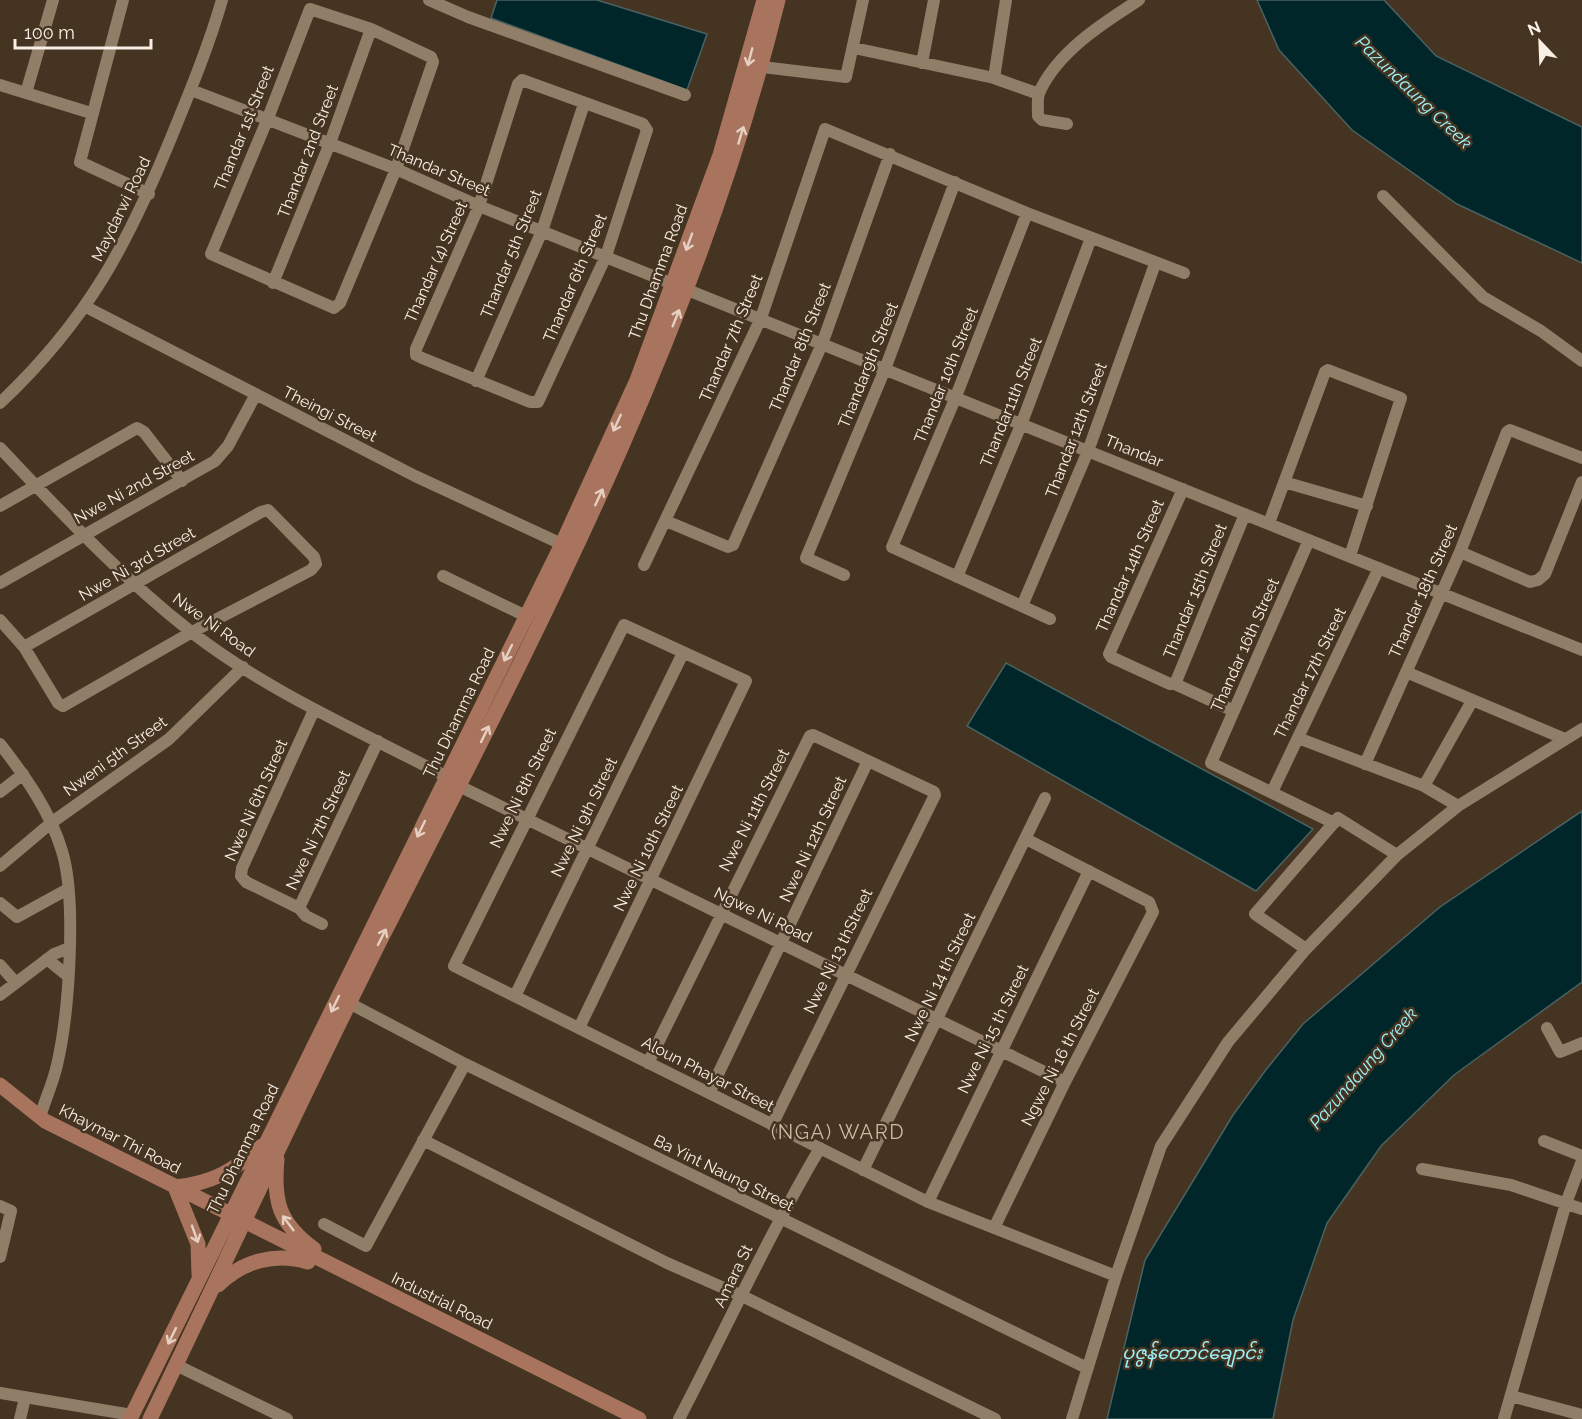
<svg xmlns="http://www.w3.org/2000/svg" width="1582" height="1419" viewBox="0 0 1582 1419" font-family="Raleway,'Noto Sans Myanmar',sans-serif">
	<style>
		.water { fill: #00262a; stroke: #4b6262; stroke-width: 1.5 }
		.lines { fill: none; stroke-linecap: round; stroke-linejoin: round }
		.minor { stroke: #907e69; stroke-width: 12 }
		.major { stroke: #a9745e; stroke-width: 15 }
		.oneway { stroke: #e6d0c2 }
		.labels { text-anchor: middle; dominant-baseline: central; stroke-width: 5; stroke-linejoin: round; paint-order: stroke }
		.street-label { font-size: 16px; fill: #faefe4; stroke: #443421 }
		.water-label { font-size: 18px; font-style: italic; fill: #9df2fc; stroke: #443421 }
		.quarter-label { font-size: 20px; letter-spacing: 1.5px; fill: #cebaa4; stroke: #443421 }
	</style>
	<rect width="100%" height="100%" fill="#443421"/>
	<path class="water" d="M 497,0 L 597,0 L 707,34 L 687,90 L 491,18 Z
		M 1257,0 L 1384,0 L 1436,56 L 1582,127 L 1582,263 L 1457,204 L 1352,130 L 1279,50 Z
		M 1006,663 L 1313,829 L 1256,891 L 967,726 Z
		M 1582,811 L 1582,982 L 1454,1075 L 1381,1146 L 1327,1223 L 1293,1320 L 1273,1419 L 1107,1419 L 1145,1260 L 1233,1115 L 1265,1071 L 1303,1024 L 1440,907 Z"/>
	<g class="lines">
		<path class="minor" d="M 123,0 L 80,162 L 149,194
			M 429,0 L 468,17 L 685,95
			M 310,9 L 371,29 L 431,57 L 433,62 L 396,169 L 340,303 L 334,308 L 211,254 L 268,118 Z
			M 854,48 L 994,78 L 1039,94
			M 922,63 L 934,0
			M 762,67 L 846,77 L 863,0
			M 994,78 L 1006,0
			M 522,80 L 643,124 L 647,130 L 606,256 L 538,402 L 530,402 L 422,358 L 416,355 L 416,349 L 479,206 L 518,84 Z
			M 0,85 L 91,113
			M 191,90 L 396,169 L 479,206 L 1582,650
			M 26,93 L 53,0
			M 1067,124 L 1042,120 L 1038,116 C 1038,109 1037,99 1039,93 C 1057,52 1103,23 1139,0
			M 1383,196 L 1483,297 L 1541,331 L 1582,361
			M 1027,213 L 955,399 L 892,547 L 1050,619
			M 273,283 L 330,143 L 371,29
			M 86,307 L 415,476 L 568,547
			M 476,381 L 542,231 L 584,104
			M 0,403 C 88,320 128,244 173,133 C 191,89 209,45 222,0
			M 0,448 C 61,512 120,576 190,631 C 268,692 360,731 447,777 L 459,786 L 1065,1082
			M 1284,482 L 1367,506
			M 1183,489 L 1109,654 L 1111,657 L 1170,684 L 1175,684 L 1245,514
			M 0,506 L 137,428 L 144,432 L 182,481
			M 666,521 L 728,547 L 733,545 L 822,344 L 890,154
			M 1269,523 L 1325,372 L 1328,370 L 1401,398 L 1350,556
			M 1309,540 L 1211,763 L 1334,823
			M 1460,552 L 1530,582 L 1538,580 L 1545,574 L 1582,482
			M 644,565 L 761,318 L 825,129 L 1027,213 L 1184,273
			M 844,575 L 806,558 L 885,369 L 955,182
			M 443,576 L 526,616
			M 957,577 L 1021,425 L 1091,238
			M 0,583 L 215,461 L 228,446 L 256,394
			M 1022,606 L 1088,451 L 1155,264
			M 0,620 L 24,647 L 58,703 L 63,706 L 192,632 L 311,570 L 316,564 L 314,557 L 268,510 L 261,512 L 24,647
			M 1406,672 L 1565,739
			M 1175,684 L 1234,711
			M 1298,738 L 1424,786 L 1458,806
			M 0,744 C 25,776 50,811 62,851 C 77,900 69,1014 57,1065 C 53,1083 45,1100 40,1117
			M 1365,764 L 1460,552 L 1507,432 L 1510,430 L 1582,458
			M 1424,786 L 1472,701
			M 0,792 L 23,774
			M 1272,792 L 1379,568
			M 0,866 L 51,823 L 169,739 L 243,667
			M 0,903 L 17,917 L 68,889
			M 299,908 L 246,882 L 241,876 L 242,868 L 314,710
			M 322,924 L 306,916 L 299,908 L 378,741
			M 1306,949 L 1255,914 L 1338,818 L 1397,855
			M 47,959 L 68,976
			M 0,965 L 16,983
			M 0,995 L 54,954 L 69,948
			M 515,996 L 683,653
			M 349,1003 L 465,1064 L 1087,1368
			M 579,1028 L 746,681 L 624,625 L 454,966 L 928,1202 L 1116,1276
			M 1547,1028 L 1560,1052 L 1582,1043
			M 648,1063 L 810,736 L 813,735 L 934,792 L 935,795 L 772,1125
			M 709,1093 L 868,761
			M 423,1140 L 667,1263 L 742,1296 L 995,1419
			M 1544,1141 L 1582,1156
			M 1422,1169 L 1511,1185 L 1582,1209
			M 863,1170 L 1045,798
			M 928,1202 L 1089,871
			M 0,1206 L 11,1211 L 0,1257
			M 324,1224 L 366,1246 L 465,1064
			M 994,1228 L 1065,1082 L 1153,912 L 1149,902 L 1026,839
			M 176,1365 L 287,1419
			M 0,1393 L 132,1415
			M 1511,1396 L 1582,1415
			M 20,1419 L 25,1398
			M 679,1419 C 726,1329 768,1236 820,1148
			M 1072,1419 L 1116,1276 L 1161,1146 L 1228,1042 L 1306,949 L 1397,855 L 1458,806 L 1582,729
			M 1504,1419 L 1566,1203 L 1582,1161"/>
		<path class="major" d="M 0,1085 L 45,1121 L 639,1419
			M 277,1159 C 273,1202 279,1223 314,1249
			M 175,1187 C 213,1183 233,1171 262,1146
			M 175,1187 L 198,1244 L 199,1275
			M 218,1285 C 243,1261 275,1252 308,1262
			M 130,1419 L 562,544 L 637,380 L 720,155 L 764,0
			M 150,1419 C 228,1257 303,1094 384,933 C 537,632 697,330 778,0"/>
	</g>
	<defs><path id="oneway-shaft" d="M-6 0H5M1.5-3L5.5 0L1.5 3" fill="none" stroke-width="1.6" stroke-linecap="round" stroke-linejoin="round" transform="scale(1.5)"/></defs>
	<g class="oneway">
		<use href="#oneway-shaft" transform="translate(750 57) rotate(105)"/>
		<use href="#oneway-shaft" transform="translate(741 135) rotate(-73)"/>
		<use href="#oneway-shaft" transform="translate(689 242) rotate(110)"/>
		<use href="#oneway-shaft" transform="translate(676 318) rotate(-68)"/>
		<use href="#oneway-shaft" transform="translate(617 423) rotate(115)"/>
		<use href="#oneway-shaft" transform="translate(599 497) rotate(-65)"/>
		<use href="#oneway-shaft" transform="translate(508 653) rotate(116)"/>
		<use href="#oneway-shaft" transform="translate(485 734) rotate(-64)"/>
		<use href="#oneway-shaft" transform="translate(421 829) rotate(116)"/>
		<use href="#oneway-shaft" transform="translate(382 937) rotate(-63)"/>
		<use href="#oneway-shaft" transform="translate(335 1004) rotate(116)"/>
		<use href="#oneway-shaft" transform="translate(288 1223) rotate(-127)"/>
		<use href="#oneway-shaft" transform="translate(195 1234) rotate(70)"/>
		<use href="#oneway-shaft" transform="translate(172 1336) rotate(116)"/>
	</g>
	<g class="labels">
		<g class="street-label">
			<text transform="translate(244 128) rotate(-68)">Thandar 1st Street</text>
			<text transform="translate(308 151) rotate(-69)">Thandar 2nd Street</text>
			<text transform="translate(439 170) rotate(23)">Thandar Street</text>
			<text transform="translate(121 209) rotate(-64)">Maydarwi Road</text>
			<text transform="translate(511 254) rotate(-68)">Thandar 5th Street</text>
			<text transform="translate(436 262) rotate(-66)">Thandar (4) Street</text>
			<text transform="translate(658 272) rotate(-70)">Thu Dhamma Road</text>
			<text transform="translate(575 278) rotate(-67)">Thandar 6th Street</text>
			<text transform="translate(731 338) rotate(-67)">Thandar 7th Street</text>
			<text transform="translate(800 347) rotate(-68)">Thandar 8th Street</text>
			<text transform="translate(868 365) rotate(-68)">Thandar9th Street</text>
			<text transform="translate(946 375) rotate(-68)">Thandar 10th Street</text>
			<text transform="translate(1011 402) rotate(-68)">Thandar11th Street</text>
			<text transform="translate(330 414) rotate(27)">Theingi Street</text>
			<text transform="translate(1076 430) rotate(-69)">Thandar 12th Street</text>
			<text transform="translate(1134 451) rotate(22)">Thandar</text>
			<text transform="translate(134 487) rotate(-29)">Nwe Ni 2nd Street</text>
			<text transform="translate(137 564) rotate(-30)">Nwe Ni 3rd Street</text>
			<text transform="translate(1130 566) rotate(-66)">Thandar 14th Street</text>
			<text transform="translate(1195 591) rotate(-68)">Thandar 15th Street</text>
			<text transform="translate(1423 591) rotate(-66)">Thandar 18th Street</text>
			<text transform="translate(214 625) rotate(36)">Nwe Ni Road</text>
			<text transform="translate(1245 645) rotate(-66)">Thandar 16th Street</text>
			<text transform="translate(1310 673) rotate(-64)">Thandar 17th Street</text>
			<text transform="translate(459 713) rotate(-64)">Thu Dhamma Road</text>
			<text transform="translate(115 756) rotate(-36)">Nweni 5th Street</text>
			<text transform="translate(523 788) rotate(-64)">Nwe Ni 8th Street</text>
			<text transform="translate(256 800) rotate(-66)">Nwe Ni 6th Street</text>
			<text transform="translate(754 810) rotate(-63)">Nwe Ni 11th Street</text>
			<text transform="translate(584 817) rotate(-64)">Nwe Ni 9th Street</text>
			<text transform="translate(318 830) rotate(-65)">Nwe Ni 7th Street</text>
			<text transform="translate(813 839) rotate(-65)">Nwe Ni 12th Street</text>
			<text transform="translate(648 848) rotate(-64)">Nwe Ni 10th Street</text>
			<text transform="translate(763 915) rotate(26)">Ngwe Ni Road</text>
			<text transform="translate(838 951) rotate(-64)">Nwe Ni 13 thStreet</text>
			<text transform="translate(940 977) rotate(-64)">Nwe Ni 14 th Street</text>
			<text transform="translate(993 1029) rotate(-64)">Nwe Ni 15 th Street</text>
			<text transform="translate(1060 1057) rotate(-63)">Ngwe Ni 16 th Street</text>
			<text transform="translate(708 1074) rotate(27)">Aloun Phayar Street</text>
			<text transform="translate(120 1139) rotate(27)">Khaymar Thi Road</text>
			<text transform="translate(243 1149) rotate(-64)">Thu Dhamma Road</text>
			<text transform="translate(724 1173) rotate(26)">Ba Yint Naung Street</text>
			<text transform="translate(733 1276) rotate(-64)">Amara St</text>
			<text transform="translate(442 1301) rotate(26)">Industrial Road</text>
		</g>
		<g class="water-label">
			<text transform="translate(1414 92) rotate(44)">Pazundaung Creek</text>
			<text transform="translate(1363 1068) rotate(-49)">Pazundaung Creek</text>
			<text x="1192" y="1352">ပုဇွန်တောင်ချောင်း</text>
		</g>
		<g class="quarter-label">
			<text x="838" y="1132">(NGA) WARD</text>
		</g>
	</g>
	<g transform="translate(1540 42) rotate(337)" stroke="#443421" stroke-width="4.5" paint-order="stroke">
	<path d="M0-4.5L10 22L0 15L-10 22Z" fill="#faefe4"/>
	<text y="-9" font-size="16" font-weight="bold" text-anchor="middle" fill="#faefe4">N</text>
	</g>
	<path d="M15 39v9h136v-9" fill="none" stroke="#faefe4" stroke-width="3"/>
	<text x="24" y="39" font-size="18" fill="#faefe4" stroke="#443421" stroke-width="4.5" paint-order="stroke">100 m</text>
</svg>
